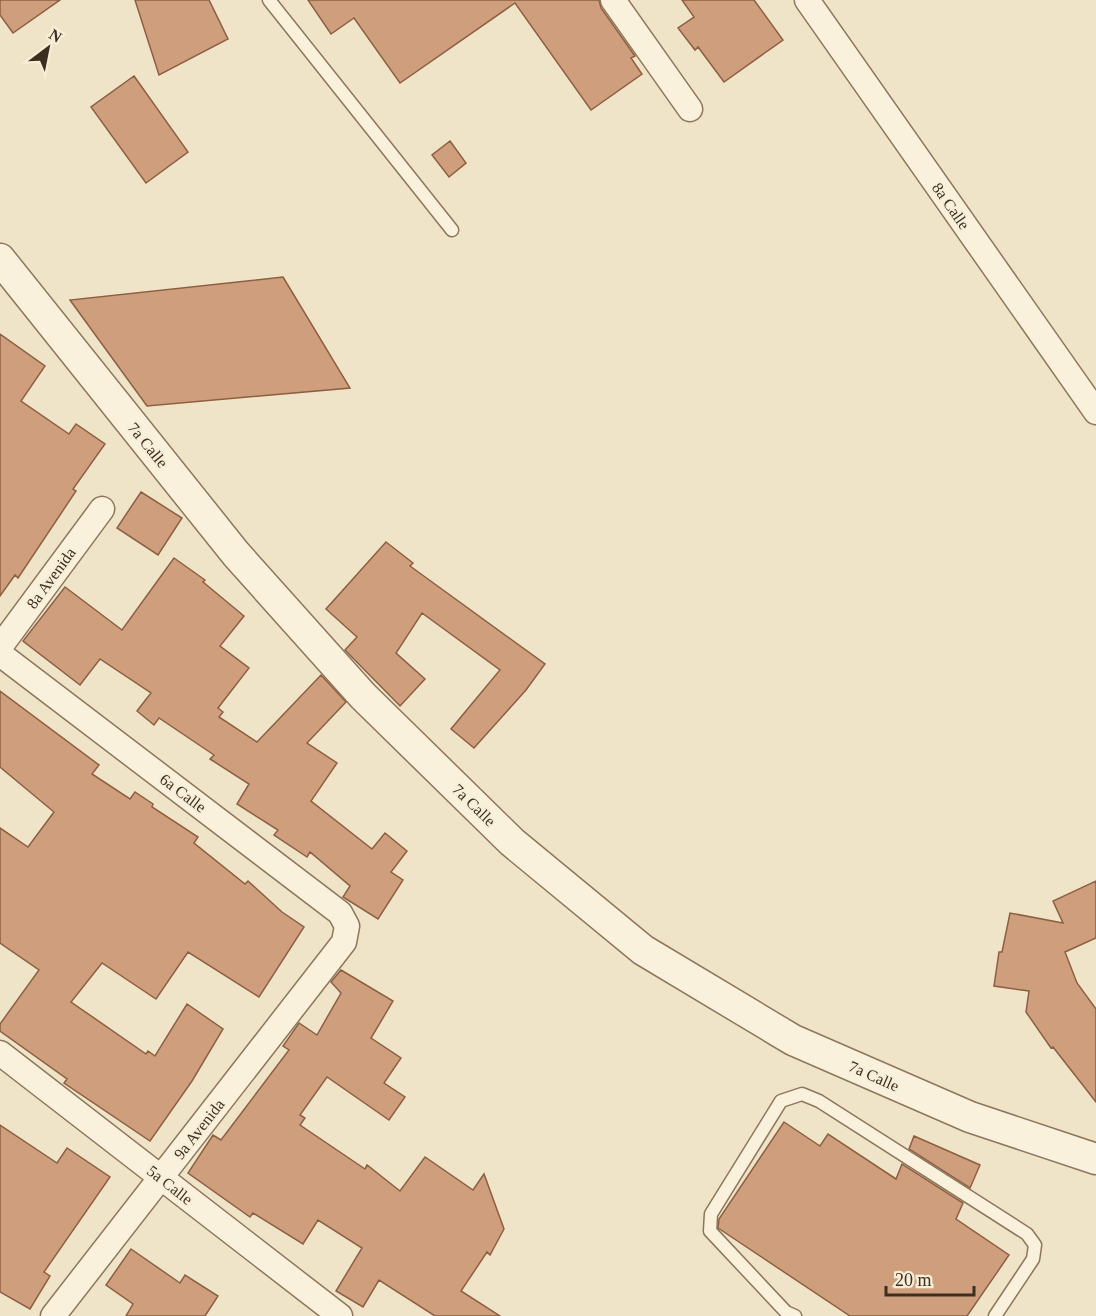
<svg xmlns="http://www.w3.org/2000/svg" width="1096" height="1316" viewBox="0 0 1096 1316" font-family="Georgia,serif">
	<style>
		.building { fill: #cf9f7d; stroke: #8d5f41; stroke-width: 1.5 }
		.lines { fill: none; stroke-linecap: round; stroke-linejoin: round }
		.service-casing { stroke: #8d765c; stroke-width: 15 }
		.minor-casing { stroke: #8d765c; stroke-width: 27 }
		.tertiary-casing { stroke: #8d765c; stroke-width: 33 }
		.service { stroke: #faf1dc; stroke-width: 12 }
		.minor { stroke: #faf1dc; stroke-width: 24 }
		.tertiary { stroke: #faf1dc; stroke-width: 30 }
		.labels { text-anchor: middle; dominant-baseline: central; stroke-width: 4.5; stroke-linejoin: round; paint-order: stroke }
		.street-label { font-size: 16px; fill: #3d2e20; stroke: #f7eed8 }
	</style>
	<rect width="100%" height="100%" fill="#f0e4c8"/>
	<path class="building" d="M 0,0 L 60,0 L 13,33 L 0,15 Z
		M 135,0 L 209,0 L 228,39 L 159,75 Z
		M 308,0 L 599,0 L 601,8 L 635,56 L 631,58 L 642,74 L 591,110 L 515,3 L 400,83 L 354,18 L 331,34 Z
		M 682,0 L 754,0 L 783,40 L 724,82 L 698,47 L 695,50 L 678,28 L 694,17 Z
		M 134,76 L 188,152 L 146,183 L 91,107 Z
		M 450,141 L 466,163 L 449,177 L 432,155 Z
		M 283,277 L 350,388 L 147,406 L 70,300 Z
		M 0,334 L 45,366 L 21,401 L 69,434 L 76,424 L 105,444 L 73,489 L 76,491 L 18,578 L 15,575 L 0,596 Z
		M 141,492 L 182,518 L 158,555 L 117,528 Z
		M 386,542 L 413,563 L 410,566 L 545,664 L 526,690 L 474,748 L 451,729 L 500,670 L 422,613 L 396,653 L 425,679 L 400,706 L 345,650 L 357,637 L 326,609 Z
		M 174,558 L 205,580 L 203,582 L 244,616 L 220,646 L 249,668 L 218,708 L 223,712 L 219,717 L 257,742 L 321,675 L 346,702 L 307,743 L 337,763 L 311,801 L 372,849 L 385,833 L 407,851 L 391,872 L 403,880 L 378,919 L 343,897 L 350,886 L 310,852 L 307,857 L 274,835 L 278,830 L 237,804 L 249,784 L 210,759 L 214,755 L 159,718 L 154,725 L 137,711 L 151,693 L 100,659 L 80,685 L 23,641 L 65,587 L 122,630 Z
		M 0,691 L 99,765 L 92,774 L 130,799 L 135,792 L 153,804 L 152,807 L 198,837 L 194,843 L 245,884 L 248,881 L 282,912 L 304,927 L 259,997 L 188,952 L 156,999 L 102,963 L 71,1002 L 146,1054 L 148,1051 L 155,1056 L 187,1004 L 223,1029 L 192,1081 L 150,1141 L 64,1083 L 67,1079 L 0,1031 L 0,1024 L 39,970 L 0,943 L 0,828 L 28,847 L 54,812 L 0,767 Z
		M 1096,881 L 1096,938 L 1065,952 L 1077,983 L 1096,1009 L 1096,1102 L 1053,1047 L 1051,1048 L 1026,1012 L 1029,991 L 994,986 L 999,952 L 1002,952 L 1010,913 L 1063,923 L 1053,901 Z
		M 341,970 L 393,1001 L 371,1038 L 401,1058 L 384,1083 L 405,1097 L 389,1120 L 327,1077 L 300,1115 L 305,1118 L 300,1125 L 365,1169 L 367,1165 L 400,1191 L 425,1157 L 473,1190 L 484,1174 L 504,1229 L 490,1255 L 487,1252 L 461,1291 L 500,1316 L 435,1316 L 379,1280 L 363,1307 L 336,1291 L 362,1248 L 318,1220 L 303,1244 L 253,1213 L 250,1217 L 188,1173 L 213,1135 L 221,1140 L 289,1050 L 283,1046 L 299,1023 L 317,1035 L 341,993 L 331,982 Z
		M 784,1122 L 820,1146 L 828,1134 L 896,1179 L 902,1164 L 963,1203 L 956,1219 L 1009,1255 L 967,1316 L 850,1316 L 718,1228 L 719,1219 Z
		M 0,1125 L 57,1163 L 67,1148 L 110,1177 L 44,1272 L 50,1276 L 30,1309 L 0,1292 Z
		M 914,1136 L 980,1165 L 970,1188 L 909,1149 Z
		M 131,1249 L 180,1283 L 185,1275 L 218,1296 L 205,1316 L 126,1316 L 133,1304 L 106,1285 Z"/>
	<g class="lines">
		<g class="service-casing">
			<path id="service" d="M 269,0 L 452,230
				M 795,1316 L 786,1312 L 710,1231 L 711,1214 L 781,1101 L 802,1094 L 819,1101 L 1027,1234 L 1035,1245 L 1033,1259 L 995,1316"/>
		</g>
		<g class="minor-casing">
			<path id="minor" d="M 613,0 L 690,109
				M 807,0 L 1096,412
				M 0,647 L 102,509
				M 0,654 L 340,913 L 347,926 L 344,942 L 53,1316
				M 0,1053 L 340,1316"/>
		</g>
		<g class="tertiary-casing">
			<path id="tertiary" d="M 0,259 L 236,554 L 363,696 L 512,842 L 643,950 L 793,1040 L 970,1117 L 1096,1159"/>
		</g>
		<use href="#service" class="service"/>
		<use href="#minor" class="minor"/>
		<use href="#tertiary" class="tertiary"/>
	</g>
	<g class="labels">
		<g class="street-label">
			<text transform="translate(951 206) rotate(55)">8a Calle</text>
			<text transform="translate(148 445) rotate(51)">7a Calle</text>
			<text transform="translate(51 578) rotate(-54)">8a Avenida</text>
			<text transform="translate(183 793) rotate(37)">6a Calle</text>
			<text transform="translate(474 805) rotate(44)">7a Calle</text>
			<text transform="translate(874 1076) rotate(24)">7a Calle</text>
			<text transform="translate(199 1129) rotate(-52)">9a Avenida</text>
			<text transform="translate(170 1185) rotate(38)">5a Calle</text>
		</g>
	</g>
	<g transform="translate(48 48) rotate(32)" stroke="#f7eed8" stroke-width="4.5" paint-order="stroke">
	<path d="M0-4.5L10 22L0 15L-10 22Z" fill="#3d2e20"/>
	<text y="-9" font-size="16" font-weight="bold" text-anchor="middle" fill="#3d2e20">N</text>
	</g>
	<path d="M886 1286v9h88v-9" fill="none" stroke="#3d2e20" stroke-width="3"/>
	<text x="895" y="1286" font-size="18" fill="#3d2e20" stroke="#f7eed8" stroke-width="4.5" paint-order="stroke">20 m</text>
</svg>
